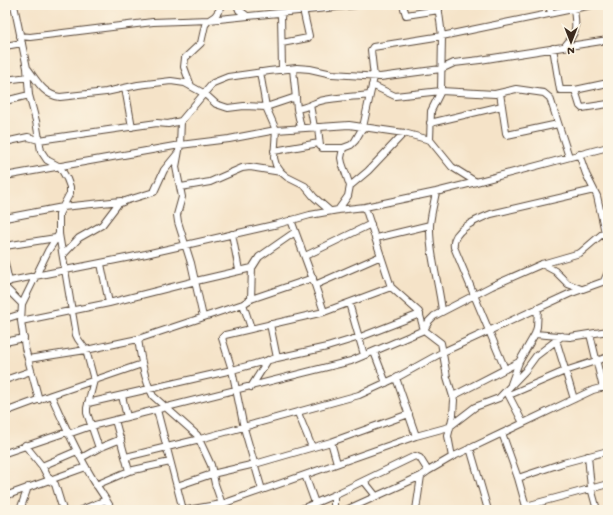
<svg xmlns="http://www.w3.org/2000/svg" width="613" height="515" viewBox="0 0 613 515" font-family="'Gochi Hand',sans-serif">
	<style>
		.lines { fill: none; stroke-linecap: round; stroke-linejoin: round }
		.minor-casing { stroke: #574638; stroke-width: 8 }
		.minor { stroke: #fff; stroke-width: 6 }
	</style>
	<rect width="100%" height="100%" fill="#fcf5e5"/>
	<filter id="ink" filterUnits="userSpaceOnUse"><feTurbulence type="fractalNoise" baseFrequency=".025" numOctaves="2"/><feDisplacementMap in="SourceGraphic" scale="8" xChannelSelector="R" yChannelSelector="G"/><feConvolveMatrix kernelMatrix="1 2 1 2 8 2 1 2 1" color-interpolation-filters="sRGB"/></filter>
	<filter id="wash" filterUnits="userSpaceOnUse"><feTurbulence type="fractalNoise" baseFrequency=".012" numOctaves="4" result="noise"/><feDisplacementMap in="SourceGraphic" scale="16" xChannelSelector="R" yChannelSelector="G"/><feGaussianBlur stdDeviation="0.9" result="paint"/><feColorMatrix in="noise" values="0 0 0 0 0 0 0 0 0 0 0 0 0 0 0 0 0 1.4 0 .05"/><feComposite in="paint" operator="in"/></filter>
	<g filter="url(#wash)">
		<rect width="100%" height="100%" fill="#f5e3c8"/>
	</g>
	<g filter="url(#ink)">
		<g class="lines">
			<g class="minor-casing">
				<path id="minor" d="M 14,5 L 27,68 L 29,95 L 36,121 L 41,151 L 47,160 L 60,167 L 67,179 L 70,187 L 70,193 L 59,214 L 59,234 L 76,335 L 78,339 L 86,350 L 94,380 L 87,408 L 87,413 L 99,448
					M 237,5 L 239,10 L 247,16
					M 403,5 L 406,15 L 439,10
					M 549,5 L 551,13
					M 281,13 L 282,70
					M 20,36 L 30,37 L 153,22 L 209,20 L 357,5
					M 282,43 L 308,38 L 309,36 L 302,5
					M 5,46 L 22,43
					M 565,46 C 578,30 576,28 574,9
					M 553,48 L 560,90 L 575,90 L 608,83
					M 28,69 C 37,81 44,95 60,97 L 106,92 L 138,85 L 171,81 L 185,83 L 205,94 L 216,104 L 228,108 L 244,106 L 266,107 L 296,97
					M 293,69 L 297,109 L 301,128
					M 260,72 L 266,107 L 276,130 L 274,158 L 276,165 L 281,172 L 287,177 L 305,186 L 314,197 L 330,211
					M 5,80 L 29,77
					M 372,85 L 395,96 L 441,91 L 495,94 L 516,89 L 544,93 L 550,98 L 569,157
					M 191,86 L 184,67 L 185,58 L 201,43 L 205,25 L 209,20 L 215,16 L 223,5
					M 125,88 L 132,127
					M 575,90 L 580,106 L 582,108 L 608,104
					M 500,93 L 506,133 L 507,135 L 558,124
					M 5,101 L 29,95
					M 310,105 L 314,127
					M 297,109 C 305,108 312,104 320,101 C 336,97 354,97 370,95
					M 181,121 L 180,145 L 176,167 L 182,197 L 177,215 L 178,222 L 191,263 L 203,317
					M 430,123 L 502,106
					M 318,127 L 320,146 L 322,148 L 343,148 L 351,145 L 355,141 L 363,127 L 374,77 L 371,50 L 373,47 L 442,36 L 592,5
					M 430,140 L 431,111 L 441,91 L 442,36 L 438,5
					M 5,142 L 28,137 L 39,140 L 157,123 L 168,124 L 181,121 L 213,83 L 228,77 L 269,71 L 297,68 L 310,69 L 332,74 L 380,77 L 441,69 L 454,63 L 480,60 L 608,40
					M 274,151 L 319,143
					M 579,154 L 586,174 L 597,196 L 608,246
					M 5,176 L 180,145 L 229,139 L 276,130 L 349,125 L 404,133 L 430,140 L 452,167 L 476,182
					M 350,186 L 368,171 L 404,133
					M 181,187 L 210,182 L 242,168 L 250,167 L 281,172
					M 436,192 C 434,203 431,214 430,225 C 429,254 439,283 442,311
					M 365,207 L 391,287 L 419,312 L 424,330 L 441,343 L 442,348 L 447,377 L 454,400 L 453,415 L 448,436 L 452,457
					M 338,210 L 348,196 L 350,186 L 342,163 L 341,158 L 343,148
					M 5,218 L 63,207 L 121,201
					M 291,220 L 315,285 L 324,312
					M 232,234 L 239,270
					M 376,238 L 430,225
					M 5,246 L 56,238
					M 63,255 L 79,238 L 102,225 L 118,204 L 125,201 L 154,192 L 164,170 L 178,153
					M 305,256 L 371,224
					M 5,263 L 9,282
					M 101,264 L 109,303
					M 542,264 L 555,271 L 568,284 L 581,289
					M 604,281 L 608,272
					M 5,282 L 146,254 L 278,224 L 310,215 L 338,210 L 365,207 L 436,192 L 476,182 L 608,147
					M 315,285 L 381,256
					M 5,287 L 22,304
					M 251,299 L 252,268 L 259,257 L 295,232
					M 349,303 L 364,355
					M 243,304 L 251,328
					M 5,319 L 21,314
					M 21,321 L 109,303 L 196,281 L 252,268
					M 270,324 L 277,358
					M 535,334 L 570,337 L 608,331
					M 590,334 L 603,388
					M 138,339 C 141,359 144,378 153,396 L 197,435 L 211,465 L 215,484 L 224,510
					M 556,340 L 574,399
					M 5,342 L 24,338
					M 374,352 L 386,383
					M 28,359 L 86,350 L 138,339 L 243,304 L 251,299 L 313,278
					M 505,369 L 454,247 C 451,230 478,219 491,214 L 594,190
					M 396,378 L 416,436
					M 5,380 L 31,371
					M 511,384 L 519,362 L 535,334 L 537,327 L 538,308
					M 251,387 L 268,360
					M 507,392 L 523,423
					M 51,395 C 64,424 77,454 94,481 C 100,491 107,500 112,510
					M 509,395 L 565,371 L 608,357
					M 122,396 L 127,417
					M 453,396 L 519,362
					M 39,400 L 25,348 L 21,321 L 22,304 L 48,251 L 59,234
					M 88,403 L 232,370 L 277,358 L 327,347 L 363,336 L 420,314
					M 157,410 L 183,510
					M 5,412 L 51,395 L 142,364
					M 298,413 L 312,447
					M 115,420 L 129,471
					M 502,433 L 518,478 L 527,510
					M 68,434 L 91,426 L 351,361 L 424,330 L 429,321 L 434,316 L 492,286 L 542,264 L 580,253 L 608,229
					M 331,442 L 337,463
					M 25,445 L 42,466 L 50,481 L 55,484 L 63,510
					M 470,448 L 488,510
					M 5,453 L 67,432
					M 588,456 L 591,488 L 597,510
					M 126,457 L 200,439 L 359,395 L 396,378 L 443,352 L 569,294 L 608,280
					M 81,458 L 99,448 L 121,439
					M 42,466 L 77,451
					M 305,475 L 315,503
					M 518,478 L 563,463 L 608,451
					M 364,481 L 376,496
					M 96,485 L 129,471 L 170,462
					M 177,486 L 212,474 L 255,464 L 331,442 L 409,414
					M 262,490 L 244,428 L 232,370 L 222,338 L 225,335 L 324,312 L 391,287
					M 5,496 L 86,467
					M 526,506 L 608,484
					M 20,510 L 28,487
					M 81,510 L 106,500
					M 187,510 L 222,504 L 416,436 L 449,427 L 475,407 L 499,398 L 525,371 L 536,356 L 562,336
					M 299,510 L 334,495 L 415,456 L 420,458 L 428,471
					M 334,510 L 334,495
					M 346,510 L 421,476 L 428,471 L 452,457 L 574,399 L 593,390 L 608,386
					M 416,510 L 421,476"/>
			</g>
			<use href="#minor" class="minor"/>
		</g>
	</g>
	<rect width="613" height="515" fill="none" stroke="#fcf5e5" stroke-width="20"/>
	<g transform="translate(571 42) rotate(180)" stroke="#fcf5e5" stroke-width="3" paint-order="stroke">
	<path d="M0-3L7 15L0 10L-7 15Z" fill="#3b2a1e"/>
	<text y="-6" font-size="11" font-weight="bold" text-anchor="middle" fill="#3b2a1e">N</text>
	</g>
</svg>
